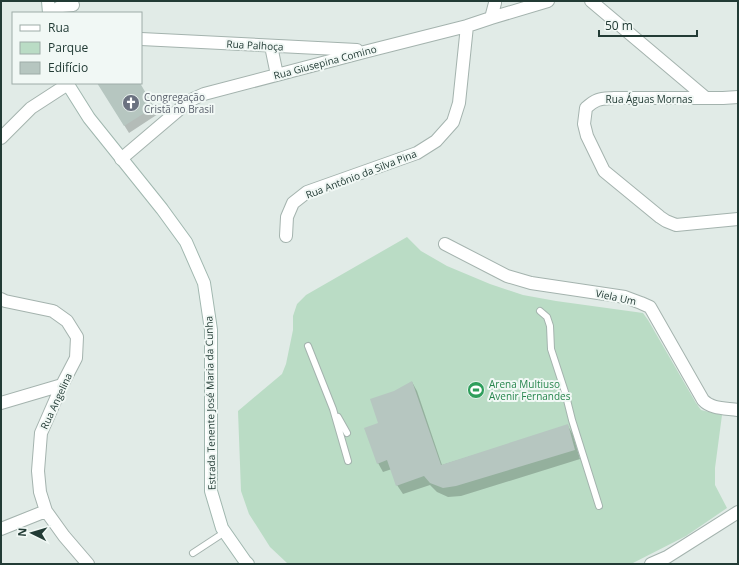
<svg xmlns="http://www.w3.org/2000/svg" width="739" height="565" viewBox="0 0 739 565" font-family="'Open Sans',sans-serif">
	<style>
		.green { fill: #badcc5 }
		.shadow { fill: #0003 }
		.building { fill: #b6c6c0 }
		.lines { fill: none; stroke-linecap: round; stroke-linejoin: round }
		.lane-casing { stroke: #a4b3ae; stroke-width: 8 }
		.street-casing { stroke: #a4b3ae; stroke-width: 14 }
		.secondary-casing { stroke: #a0b7af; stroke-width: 14 }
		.lane { stroke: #fff; stroke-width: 6 }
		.street { stroke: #fff; stroke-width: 12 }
		.secondary { stroke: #fff; stroke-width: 12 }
		.labels { text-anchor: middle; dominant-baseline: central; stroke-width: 4; stroke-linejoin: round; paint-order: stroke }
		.street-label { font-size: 10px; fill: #223b35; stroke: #f1f8f5 }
		.worship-label { font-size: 10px; fill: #5b616d; stroke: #f1f8f5; text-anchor: start }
		.leisure-label { font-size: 10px; fill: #27864d; stroke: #f1f8f5; text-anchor: start }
	</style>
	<rect width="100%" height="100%" fill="#e1ebe7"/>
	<path class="green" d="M 407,237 L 421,251 L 447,266 L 490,284 L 523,295 L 556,301 L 643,313 L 648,320 L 696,403 L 701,410 L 722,415 L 715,468 L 715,485 L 727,508 L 686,536 L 631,564 L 289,564 L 287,563 L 270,547 L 249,514 L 241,491 L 238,411 L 282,374 L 286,364 L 293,330 L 293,316 L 297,304 L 306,295 Z"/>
	<path class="shadow" d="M 98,83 L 138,83 L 158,114 L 129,133 Z
		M 412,382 L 417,391 L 442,465 L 568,426 L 573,435 L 580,459 L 461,496 L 448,497 L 437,492 L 430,485 L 403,494 L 397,485 L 392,469 L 383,472 L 378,463 L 379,424 L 395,392 Z"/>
	<path class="building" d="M 97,83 L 140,83 L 154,107 L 124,126 Z
		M 412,381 L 441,465 L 568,424 L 575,450 L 456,486 L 443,488 L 430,483 L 424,476 L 396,486 L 387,460 L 377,464 L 364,428 L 378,423 L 370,399 L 394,391 Z"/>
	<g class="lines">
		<g class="lane-casing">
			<path id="lane" d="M 540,311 L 547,317 L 550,326 L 551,349 L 565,392 L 572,420 L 599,506
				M 308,346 L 333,409 L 348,461
				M 338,417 L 347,433
				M 193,553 L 225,532"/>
		</g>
		<g class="street-casing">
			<path id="street" d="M 591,1 L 706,98 L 723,98 L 738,97
				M 49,13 L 62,6 L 73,5
				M 491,18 L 495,3 L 495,1
				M 141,39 L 357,50
				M 271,46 L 277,75
				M 706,98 L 614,98 C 600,99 597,98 586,108 L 584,124 L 587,136 L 604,171 L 660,217 L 666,221 L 676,225 L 738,219
				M 1,138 L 31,108 L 68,84
				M 121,159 L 181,108 L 193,99 L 204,94 L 368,51 L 467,26 L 491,18 L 548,1
				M 286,236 L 287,217 L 293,203 L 307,192 L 417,153 L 436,141 L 453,122 L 459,103 L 467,26
				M 445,244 L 507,276 L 531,283 L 625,297 L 641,303 L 650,307 L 703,400 C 711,409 726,408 738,410
				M 1,299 L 5,301 L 53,311 L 67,321 L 77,337 L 76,358 L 62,385 L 41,433 L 38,471 L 40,492 L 46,511 L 64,536 L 88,564
				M 1,403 L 62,385
				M 1,529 L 46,511
				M 651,564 L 667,557 L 738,512"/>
		</g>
		<g class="secondary-casing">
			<path id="secondary" d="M 48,1 L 49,13
				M 67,83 L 89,118 L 162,209 L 186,242 L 204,283 L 211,330 L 211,491 L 222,528 L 245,561 L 248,564"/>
		</g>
		<use href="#lane" class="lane"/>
		<use href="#street" class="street"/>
		<use href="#secondary" class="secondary"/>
	</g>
	<defs>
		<g id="church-disc" transform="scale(0.9)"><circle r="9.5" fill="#6b7280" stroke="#f1f8f5"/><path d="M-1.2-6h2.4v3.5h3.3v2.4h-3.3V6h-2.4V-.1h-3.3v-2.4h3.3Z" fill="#fff"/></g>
		<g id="stadium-disc" transform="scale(0.9)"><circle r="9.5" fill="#2e9e5b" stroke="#f1f8f5"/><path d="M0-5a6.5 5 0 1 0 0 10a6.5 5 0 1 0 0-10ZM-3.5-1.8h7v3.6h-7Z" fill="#fff"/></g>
	</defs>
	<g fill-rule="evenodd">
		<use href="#church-disc" x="131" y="103"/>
		<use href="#stadium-disc" x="476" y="390"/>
	</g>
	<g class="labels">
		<g class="street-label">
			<text transform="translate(255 45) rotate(3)">Rua Palhoça</text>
			<text transform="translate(325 62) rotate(-15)">Rua Giusepina Comino</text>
			<text x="649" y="99">Rua Águas Mornas</text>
			<text transform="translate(361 174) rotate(-21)">Rua Antônio da Silva Pina</text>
			<text transform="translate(616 297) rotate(12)">Viela Um</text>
			<text transform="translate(56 401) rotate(-65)">Rua Angelina</text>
			<text transform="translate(210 403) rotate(-91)">Estrada Tenente José Maria da Cunha</text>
		</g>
		<g class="worship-label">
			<text x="144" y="97">Congregação<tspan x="144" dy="12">Cristã no Brasil</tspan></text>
		</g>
		<g class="leisure-label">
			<text x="489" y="384">Arena Multiuso<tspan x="489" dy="12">Avenir Fernandes</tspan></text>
		</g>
	</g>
	<rect width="739" height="565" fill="none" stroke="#223b35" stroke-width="4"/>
	<rect x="12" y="12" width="130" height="72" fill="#f1f8f5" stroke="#9eaca8"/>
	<rect x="20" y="25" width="20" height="6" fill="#ffffff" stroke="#9eaca8"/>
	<text x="48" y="32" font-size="12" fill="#223b35">Rua</text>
	<rect x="20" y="42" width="20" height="12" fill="#badcc5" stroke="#9eaca8"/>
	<text x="48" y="52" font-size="12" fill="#223b35">Parque</text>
	<rect x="20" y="62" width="20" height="12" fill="#b6c6c0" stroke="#9eaca8"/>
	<text x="48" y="72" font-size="12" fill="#223b35">Edifício</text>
	<g transform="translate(32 533) rotate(275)" stroke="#f1f8f5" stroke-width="3" paint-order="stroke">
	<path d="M0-3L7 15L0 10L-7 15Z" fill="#223b35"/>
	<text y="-6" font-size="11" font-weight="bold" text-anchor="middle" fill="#223b35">N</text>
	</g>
	<path d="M599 30v6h98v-6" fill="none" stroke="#223b35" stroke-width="2"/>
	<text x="605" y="30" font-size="12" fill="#223b35" stroke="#f1f8f5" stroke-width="3" paint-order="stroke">50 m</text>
</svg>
